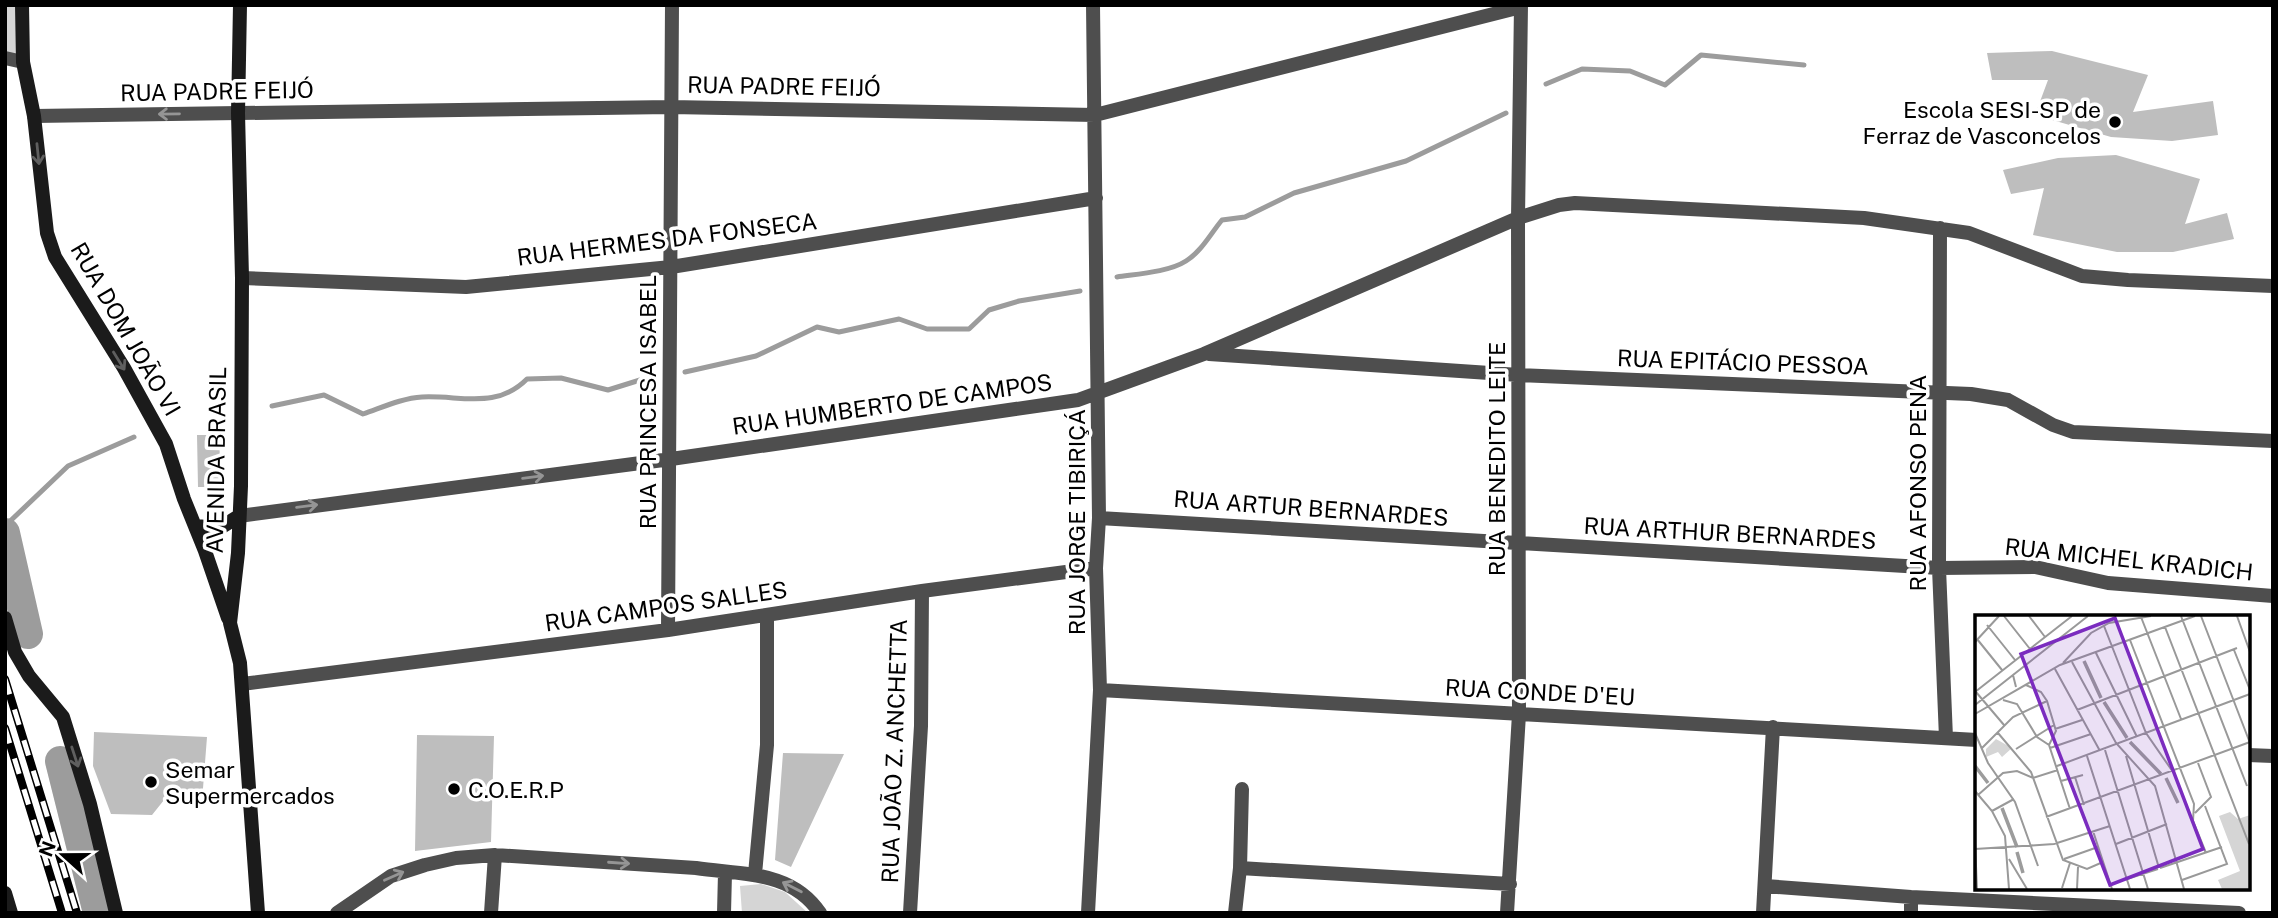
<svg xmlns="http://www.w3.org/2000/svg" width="2278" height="918" viewBox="0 0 2278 918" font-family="'Public Sans',sans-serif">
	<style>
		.green { fill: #d5d5d5 }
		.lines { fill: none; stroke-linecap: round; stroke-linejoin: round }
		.stream { stroke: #9c9c9c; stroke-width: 5 }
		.river { stroke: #9c9c9c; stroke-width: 30 }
		.building { fill: #bebebe }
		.street { stroke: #4e4e4e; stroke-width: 14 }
		.secondary { stroke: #1b1b1b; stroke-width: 14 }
		.rail-casing { stroke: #000; stroke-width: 8 }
		.rail { stroke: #fff; stroke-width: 5; stroke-dasharray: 16; stroke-linecap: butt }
		.oneway { stroke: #959595 }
		.oneway2 { stroke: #5f5f5f }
		.poi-dot { fill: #000; stroke: #fff; stroke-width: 2.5 }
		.labels { text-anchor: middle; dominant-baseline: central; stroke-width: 7; stroke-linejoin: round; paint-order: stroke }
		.street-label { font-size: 23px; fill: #000; stroke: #fff }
		.poi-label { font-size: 23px; fill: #000; stroke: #fff; text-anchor: start }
		.inset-river { fill: none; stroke: #9c9c9c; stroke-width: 3.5 }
		.inset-road { fill: none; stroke: #999; stroke-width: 2 }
		.view { fill: #7b2cbf; fill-opacity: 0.15; stroke: #7b2cbf; stroke-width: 3.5 }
		.inset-edge { fill: none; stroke: #000; stroke-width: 3.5 }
	</style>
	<rect width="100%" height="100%" fill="#fff"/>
	<path class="green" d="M 5,5 L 18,5 L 18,57 L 5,54 Z
		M 761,884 L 785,892 L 808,913 L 742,913 L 740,886 Z"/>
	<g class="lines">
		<path class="stream" d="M 1546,84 L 1582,69 L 1630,71 L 1665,85 L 1701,55 L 1804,65
			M 1117,277 C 1137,274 1169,272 1186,261 C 1202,251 1211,233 1222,220 L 1245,217 L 1294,193 L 1406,161 L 1506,113
			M 685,372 L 756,356 L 817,327 L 839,332 L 899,319 L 927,329 L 969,329 L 989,310 L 1019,301 L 1080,291
			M 272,406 L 324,395 L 363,414 C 381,408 402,398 422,397 C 461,395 496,410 527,379 L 561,378 L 608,390 L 656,375
			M 5,526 L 68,466 L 134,437"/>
		<path class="river" d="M 5,533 L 28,634
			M 60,761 L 98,913"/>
	</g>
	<path class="building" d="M 2052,51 L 2148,75 L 2133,112 L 2213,101 L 2218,135 L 2172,141 L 2111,137 L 2035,115 L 2048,80 L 1992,80 L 1987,53 Z
		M 2116,155 L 2200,179 L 2185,224 L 2227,213 L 2234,239 L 2173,252 L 2117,252 L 2033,235 L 2044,188 L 2011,194 L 2003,170 L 2058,158 Z
		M 197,435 L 219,435 L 221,487 L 198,487 Z
		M 94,732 L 207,737 L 202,801 L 164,800 L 152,815 L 111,814 L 93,766 Z
		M 417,735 L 494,736 L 491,842 L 415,851 Z
		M 783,753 L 844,754 L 791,867 L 775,860 Z"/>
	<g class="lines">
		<path class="street" d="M 5,58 L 23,62
			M 34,116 L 671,107 L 1095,115 L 1521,7
			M 1940,228 L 1939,568 L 1946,738
			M 242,278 L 466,287 L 671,267 L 1096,198
			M 1209,354 L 1519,375 L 1971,394 L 2008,400 L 2053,425 L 2073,432 L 2273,441
			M 239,516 L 671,459 L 1078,400 L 1204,354 L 1518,218 L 1559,205 L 1575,203 L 1864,218 L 1969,233 L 2082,276 L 2128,280 L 2273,286
			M 1099,518 L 1939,568 L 2035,567 L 2108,583 L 2273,596
			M 668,630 L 672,5
			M 242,684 L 668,630 L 922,591 L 1096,568
			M 1100,690 L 1977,740
			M 2248,755 L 2273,756
			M 1240,868 L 1510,884
			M 755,874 L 767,745 L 767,616
			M 1765,886 L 1911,897 L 2239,913
			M 337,913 L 391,876 L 425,865 L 456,858 L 495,855 L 696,868 C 742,875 791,870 820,913
			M 491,913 L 495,855
			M 724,913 L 725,873
			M 910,913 L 921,726 L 922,591
			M 1088,913 L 1100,690 L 1096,568 L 1099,518 L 1093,5
			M 1235,913 L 1240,868 L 1242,789
			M 1507,913 L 1519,714 L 1518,218 L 1521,5
			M 1763,913 L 1773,727
			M 1911,913 L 1911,897"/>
		<path class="secondary" d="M 22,5 L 23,62 L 34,116 L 47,233 L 55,257 L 124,368 L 166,444 L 184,499 L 205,551 L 228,618
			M 240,5 L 238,113 L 242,278 L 241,486 L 238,553 L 230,623 L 240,663 L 258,913
			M 195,526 L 220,528 L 239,516
			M 5,618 L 15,652 L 29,676 L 63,717 L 90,804 L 116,913
			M 5,893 L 11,913"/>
		<g class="rail-casing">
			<path id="rail" d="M 5,679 L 77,913
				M 5,728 L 62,913"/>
		</g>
		<use href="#rail" class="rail"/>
	</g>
	<defs><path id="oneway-shaft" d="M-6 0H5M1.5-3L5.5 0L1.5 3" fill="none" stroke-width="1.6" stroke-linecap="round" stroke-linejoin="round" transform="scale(1.75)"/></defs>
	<g class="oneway">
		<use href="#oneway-shaft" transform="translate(169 114) rotate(179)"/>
		<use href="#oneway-shaft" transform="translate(533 477) rotate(-7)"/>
		<use href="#oneway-shaft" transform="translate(307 506) rotate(-7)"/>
		<use href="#oneway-shaft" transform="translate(619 863) rotate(4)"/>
		<use href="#oneway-shaft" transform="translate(394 876) rotate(-24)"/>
		<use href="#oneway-shaft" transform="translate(792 887) rotate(-153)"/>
	</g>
	<g class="oneway2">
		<use href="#oneway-shaft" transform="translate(38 154) rotate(84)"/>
		<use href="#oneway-shaft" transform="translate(119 361) rotate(58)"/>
		<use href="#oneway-shaft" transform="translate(75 757) rotate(72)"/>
	</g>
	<g class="poi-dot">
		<circle cx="2115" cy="122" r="7"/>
		<circle cx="151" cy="782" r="7"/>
		<circle cx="454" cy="789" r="7"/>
	</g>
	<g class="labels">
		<g class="street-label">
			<text transform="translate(784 86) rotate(1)">RUA PADRE FEIJÓ</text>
			<text transform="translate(217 91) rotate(-1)">RUA PADRE FEIJÓ</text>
			<text transform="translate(667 239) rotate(-7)">RUA HERMES DA FONSECA</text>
			<text transform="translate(126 329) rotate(60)">RUA DOM JOÃO VI</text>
			<text transform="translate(1743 362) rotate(2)">RUA EPITÁCIO PESSOA</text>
			<text transform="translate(647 402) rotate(-90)">RUA PRINCESA ISABEL</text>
			<text transform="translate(892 404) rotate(-8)">RUA HUMBERTO DE CAMPOS</text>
			<text transform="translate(1496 459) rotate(-90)">RUA BENEDITO LEITE</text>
			<text transform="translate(216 460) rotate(-89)">AVENIDA BRASIL</text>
			<text transform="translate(1917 483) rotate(-90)">RUA AFONSO PENA</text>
			<text transform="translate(1311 508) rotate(4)">RUA ARTUR BERNARDES</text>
			<text transform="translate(1076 522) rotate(-90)">RUA JORGE TIBIRIÇÁ</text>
			<text transform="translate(1730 533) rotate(3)">RUA ARTHUR BERNARDES</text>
			<text transform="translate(2129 559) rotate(6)">RUA MICHEL KRADICH</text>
			<text transform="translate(666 606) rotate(-8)">RUA CAMPOS SALLES</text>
			<text transform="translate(1540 692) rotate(3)">RUA CONDE D'EU</text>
			<text transform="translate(894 751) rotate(-88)">RUA JOÃO Z. ANCHETTA</text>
		</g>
		<g class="poi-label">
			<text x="2101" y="109" text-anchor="end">Escola SESI-SP de<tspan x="2101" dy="26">Ferraz de Vasconcelos</tspan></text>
			<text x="165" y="769">Semar<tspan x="165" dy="26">Supermercados</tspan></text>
			<text x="468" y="789">C.O.E.R.P</text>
		</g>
	</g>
	<g transform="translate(1975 615)">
		<rect width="275" height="275" fill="#fff"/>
		<path d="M 21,124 L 37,133 L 27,142 L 23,137 L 11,142 L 11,134 ZM 255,197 L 263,204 L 275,200 L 275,274 L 247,274 L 243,265 L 265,256 L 244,201 Z" fill="#d5d5d5"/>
		<path class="inset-river" d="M 109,46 L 126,83M 129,87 L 152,123M 155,127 L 186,159M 0,151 L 13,168M 191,163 L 203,188M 27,193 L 42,232M 42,237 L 48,258"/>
		<path class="inset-road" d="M 29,1 L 55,34M 54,1 L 70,22M 206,1 L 272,171M 226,1 L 275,128M 262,1 L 275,37M 166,2 L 206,104M 12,10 L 40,45M 129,11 L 171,118 L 198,157M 190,12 L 274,229M 2,24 L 27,55M 155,25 L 219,189 L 218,206 L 231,238M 0,27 L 24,1M 259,35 L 275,75M 121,38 L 162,122M 97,47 L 141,128 L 180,171 L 209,274M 88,48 L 116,18 L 134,8 L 176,1M 80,54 L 125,136M 38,60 L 113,1M 51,70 L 66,77 L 72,86 L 81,116 L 74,130M 0,77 L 97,1M 1,77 L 29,110M 28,85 L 42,89 L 62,122 L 74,130M 0,90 L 38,60 L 41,72M 102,95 L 262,33M 0,99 L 85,50 L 220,1M 80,114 L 107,105M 0,118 L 13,148 L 40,187 L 63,251M 23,118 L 56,157 L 88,245 L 112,254 L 128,247M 74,130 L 95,194M 7,133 L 38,102 L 72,86M 75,133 L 116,119M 41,134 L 79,110M 130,135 L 173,274M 112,141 L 155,274M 151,141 L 184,253M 82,151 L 275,79M 100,162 L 109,190M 86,166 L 108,160M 0,176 L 17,196 L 30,221 L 34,274M 3,180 L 28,158 L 42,156 L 58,163 L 83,155M 17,196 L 39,184M 220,198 L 236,182 L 223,148M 71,202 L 275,127M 118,216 L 137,274M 0,228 L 2,274M 141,229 L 192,209M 0,234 L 79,229 L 135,211M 34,244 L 52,274M 89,244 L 123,232M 185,253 L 247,232M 152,264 L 183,254M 207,265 L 252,249 L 230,191M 87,273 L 95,248M 102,274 L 103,252"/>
		<path class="view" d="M 140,3 L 228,234 L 135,270 L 46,39 Z"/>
		<rect width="275" height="275" class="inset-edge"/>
	</g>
	<rect width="2278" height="918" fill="none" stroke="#000000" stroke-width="14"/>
	<g transform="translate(63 855) rotate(291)" stroke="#ffffff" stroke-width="5" paint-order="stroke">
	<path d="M0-5L12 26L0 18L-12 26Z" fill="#000000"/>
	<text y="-10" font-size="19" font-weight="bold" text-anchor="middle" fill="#000000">N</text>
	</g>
</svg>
